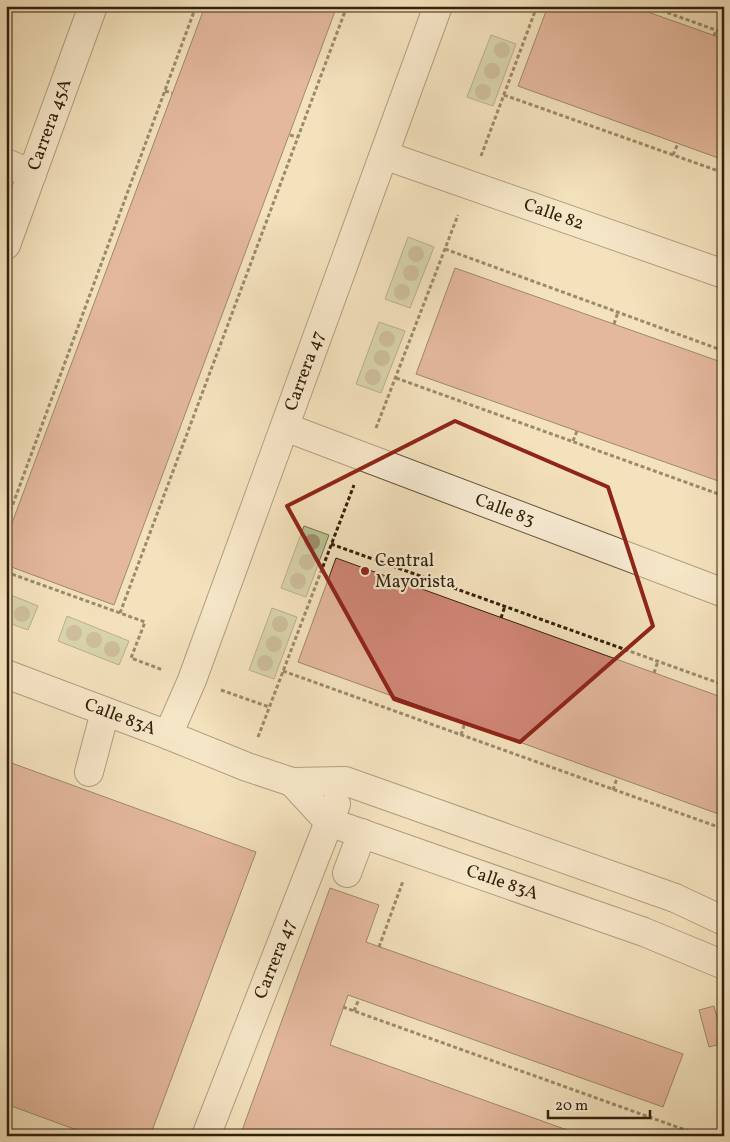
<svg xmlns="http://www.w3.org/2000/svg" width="730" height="1142" viewBox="0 0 730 1142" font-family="Vollkorn,serif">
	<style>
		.green { fill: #b8c494; stroke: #757250 }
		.building { fill: #d08676; stroke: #32200c }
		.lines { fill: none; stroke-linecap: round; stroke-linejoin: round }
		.minor-casing { stroke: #625038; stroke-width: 30 }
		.path { stroke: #32200c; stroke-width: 3; stroke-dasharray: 4 2.5; stroke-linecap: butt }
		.minor { stroke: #f8ecd4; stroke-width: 28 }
		.tree { fill: #9f9272 }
		.marked { fill: none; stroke: #8f2418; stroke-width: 4; stroke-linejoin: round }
		.poi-dot { fill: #8f2418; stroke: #f8ecd4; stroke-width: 2 }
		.labels { text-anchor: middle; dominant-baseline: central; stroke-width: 4.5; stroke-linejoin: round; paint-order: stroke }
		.street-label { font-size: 18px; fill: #32200c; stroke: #f8ecd4 }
		.poi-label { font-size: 18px; fill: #32200c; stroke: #f8ecd4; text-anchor: start }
	</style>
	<rect width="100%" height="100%" fill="#f4e2bd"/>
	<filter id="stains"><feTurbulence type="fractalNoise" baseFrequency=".004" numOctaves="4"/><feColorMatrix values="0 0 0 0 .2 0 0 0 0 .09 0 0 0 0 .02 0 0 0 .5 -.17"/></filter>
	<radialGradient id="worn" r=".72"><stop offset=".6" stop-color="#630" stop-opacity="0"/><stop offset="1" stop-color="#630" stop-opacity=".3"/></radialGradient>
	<path class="green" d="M 491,35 L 516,44 L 493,106 L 467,97 Z
		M 408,237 L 434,247 L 410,308 L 385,299 Z
		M 379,322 L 405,331 L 381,393 L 356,384 Z
		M 304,526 L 329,535 L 306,597 L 281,588 Z
		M 6,593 L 38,606 L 28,630 L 6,622 Z
		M 272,608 L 297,617 L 274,679 L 249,670 Z
		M 67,616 L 129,641 L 119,665 L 58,641 Z"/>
	<path class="building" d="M 205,6 L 337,6 L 114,605 L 6,565 L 6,539 Z
		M 548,6 L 631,6 L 724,39 L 724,160 L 518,86 Z
		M 455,268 L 724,363 L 724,483 L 416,374 Z
		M 336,558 L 724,698 L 724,816 L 298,662 Z
		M 6,761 L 256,852 L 150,1136 L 93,1136 L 6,1104 Z
		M 330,888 L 379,905 L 366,942 L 683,1054 L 663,1107 L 348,995 L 330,1045 L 584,1136 L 240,1136 Z
		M 714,1006 L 724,1043 L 709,1047 L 699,1010 Z"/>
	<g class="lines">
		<g class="minor-casing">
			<g id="minor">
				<path id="s1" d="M 384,155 L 724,274"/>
				<path d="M 6,163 L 32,174"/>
				<path id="s2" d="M 6,245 L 93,6"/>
				<path id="s3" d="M 285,427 L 724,593"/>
				<path id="s4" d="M 6,674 L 168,735 L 247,767 L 292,782 L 345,781 L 675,898 L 724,921"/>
				<path id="s5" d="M 168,735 L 192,680 L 438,6"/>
				<path d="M 89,772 L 105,712"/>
				<path id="s6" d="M 292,782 L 329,822 L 644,932 L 724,965"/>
				<path d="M 347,873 L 362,833"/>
				<path id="s7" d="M 206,1136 L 336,804"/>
			</g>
		</g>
		<path class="path" d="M 649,6 L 724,33
			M 6,16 L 10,6
			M 714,36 L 716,30
			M 165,91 L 172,93
			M 504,95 L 724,173
			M 290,135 L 297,137
			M 673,155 L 678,143
			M 481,156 L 537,6
			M 445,249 L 724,351
			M 614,324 L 618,312
			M 396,378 L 724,496
			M 376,428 L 458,215
			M 573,441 L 577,431
			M 6,523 L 196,6
			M 331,544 L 724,685
			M 6,572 L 145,622 L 131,658 L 163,670
			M 120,613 L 347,6
			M 501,618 L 505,606
			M 283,671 L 724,829
			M 654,673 L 658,661
			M 221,690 L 269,707
			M 461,735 L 465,722
			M 258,737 L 354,485
			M 613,790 L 617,778
			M 379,947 L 403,881
			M 343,1007 L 702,1136
			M 354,1011 L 359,999"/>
		<use href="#minor" class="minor"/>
	</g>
	<g class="tree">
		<circle cx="502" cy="50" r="8"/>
		<circle cx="492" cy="71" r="8"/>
		<circle cx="483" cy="92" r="8"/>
		<circle cx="416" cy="254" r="8"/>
		<circle cx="411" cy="273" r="8"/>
		<circle cx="402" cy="292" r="8"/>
		<circle cx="387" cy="339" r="8"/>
		<circle cx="382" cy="358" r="8"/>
		<circle cx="373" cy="377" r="8"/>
		<circle cx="312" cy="542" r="8"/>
		<circle cx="307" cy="562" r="8"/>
		<circle cx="298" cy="581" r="8"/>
		<circle cx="22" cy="614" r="8"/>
		<circle cx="280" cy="624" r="8"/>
		<circle cx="74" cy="633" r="8"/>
		<circle cx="94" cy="640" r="8"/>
		<circle cx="274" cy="644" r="8"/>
		<circle cx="112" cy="649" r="8"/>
		<circle cx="265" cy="663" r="8"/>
	</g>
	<path d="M0 0H730V1142H0ZM 455,421 L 608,487 L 653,626 L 520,742 L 394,699 L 287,506 Z" fill="#f4e2bd" fill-opacity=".55" fill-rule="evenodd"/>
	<path class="marked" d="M 455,421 L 608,487 L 653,626 L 520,742 L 394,699 L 287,506 Z"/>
	<circle class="poi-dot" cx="365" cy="571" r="5"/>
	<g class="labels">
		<g class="street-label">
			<text stroke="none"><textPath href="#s2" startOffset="128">Carrera 45A</textPath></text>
			<text stroke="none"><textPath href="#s1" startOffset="180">Calle 82</textPath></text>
			<text stroke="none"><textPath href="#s5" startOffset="389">Carrera 47</textPath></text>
			<text stroke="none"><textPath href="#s3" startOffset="235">Calle 83</textPath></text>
			<text stroke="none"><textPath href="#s4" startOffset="122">Calle 83A</textPath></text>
			<text stroke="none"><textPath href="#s6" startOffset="238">Calle 83A</textPath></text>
			<text stroke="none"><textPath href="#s7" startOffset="190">Carrera 47</textPath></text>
		</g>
		<g class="poi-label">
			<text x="375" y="561">Central<tspan x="375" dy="21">Mayorista</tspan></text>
		</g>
	</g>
	<rect width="730" height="1142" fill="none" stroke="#f4e2bd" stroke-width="25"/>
	<rect x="8" y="8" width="715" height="1127" fill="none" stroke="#32200c" stroke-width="2.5"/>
	<rect x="12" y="12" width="705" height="1117" fill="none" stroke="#32200c"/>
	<path d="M548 1110v8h102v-8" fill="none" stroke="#32200c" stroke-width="2.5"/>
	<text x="555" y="1110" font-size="15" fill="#32200c" stroke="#f8ecd4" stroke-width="4" paint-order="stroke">20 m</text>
	<rect width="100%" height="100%" filter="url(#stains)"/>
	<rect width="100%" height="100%" fill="url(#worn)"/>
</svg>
